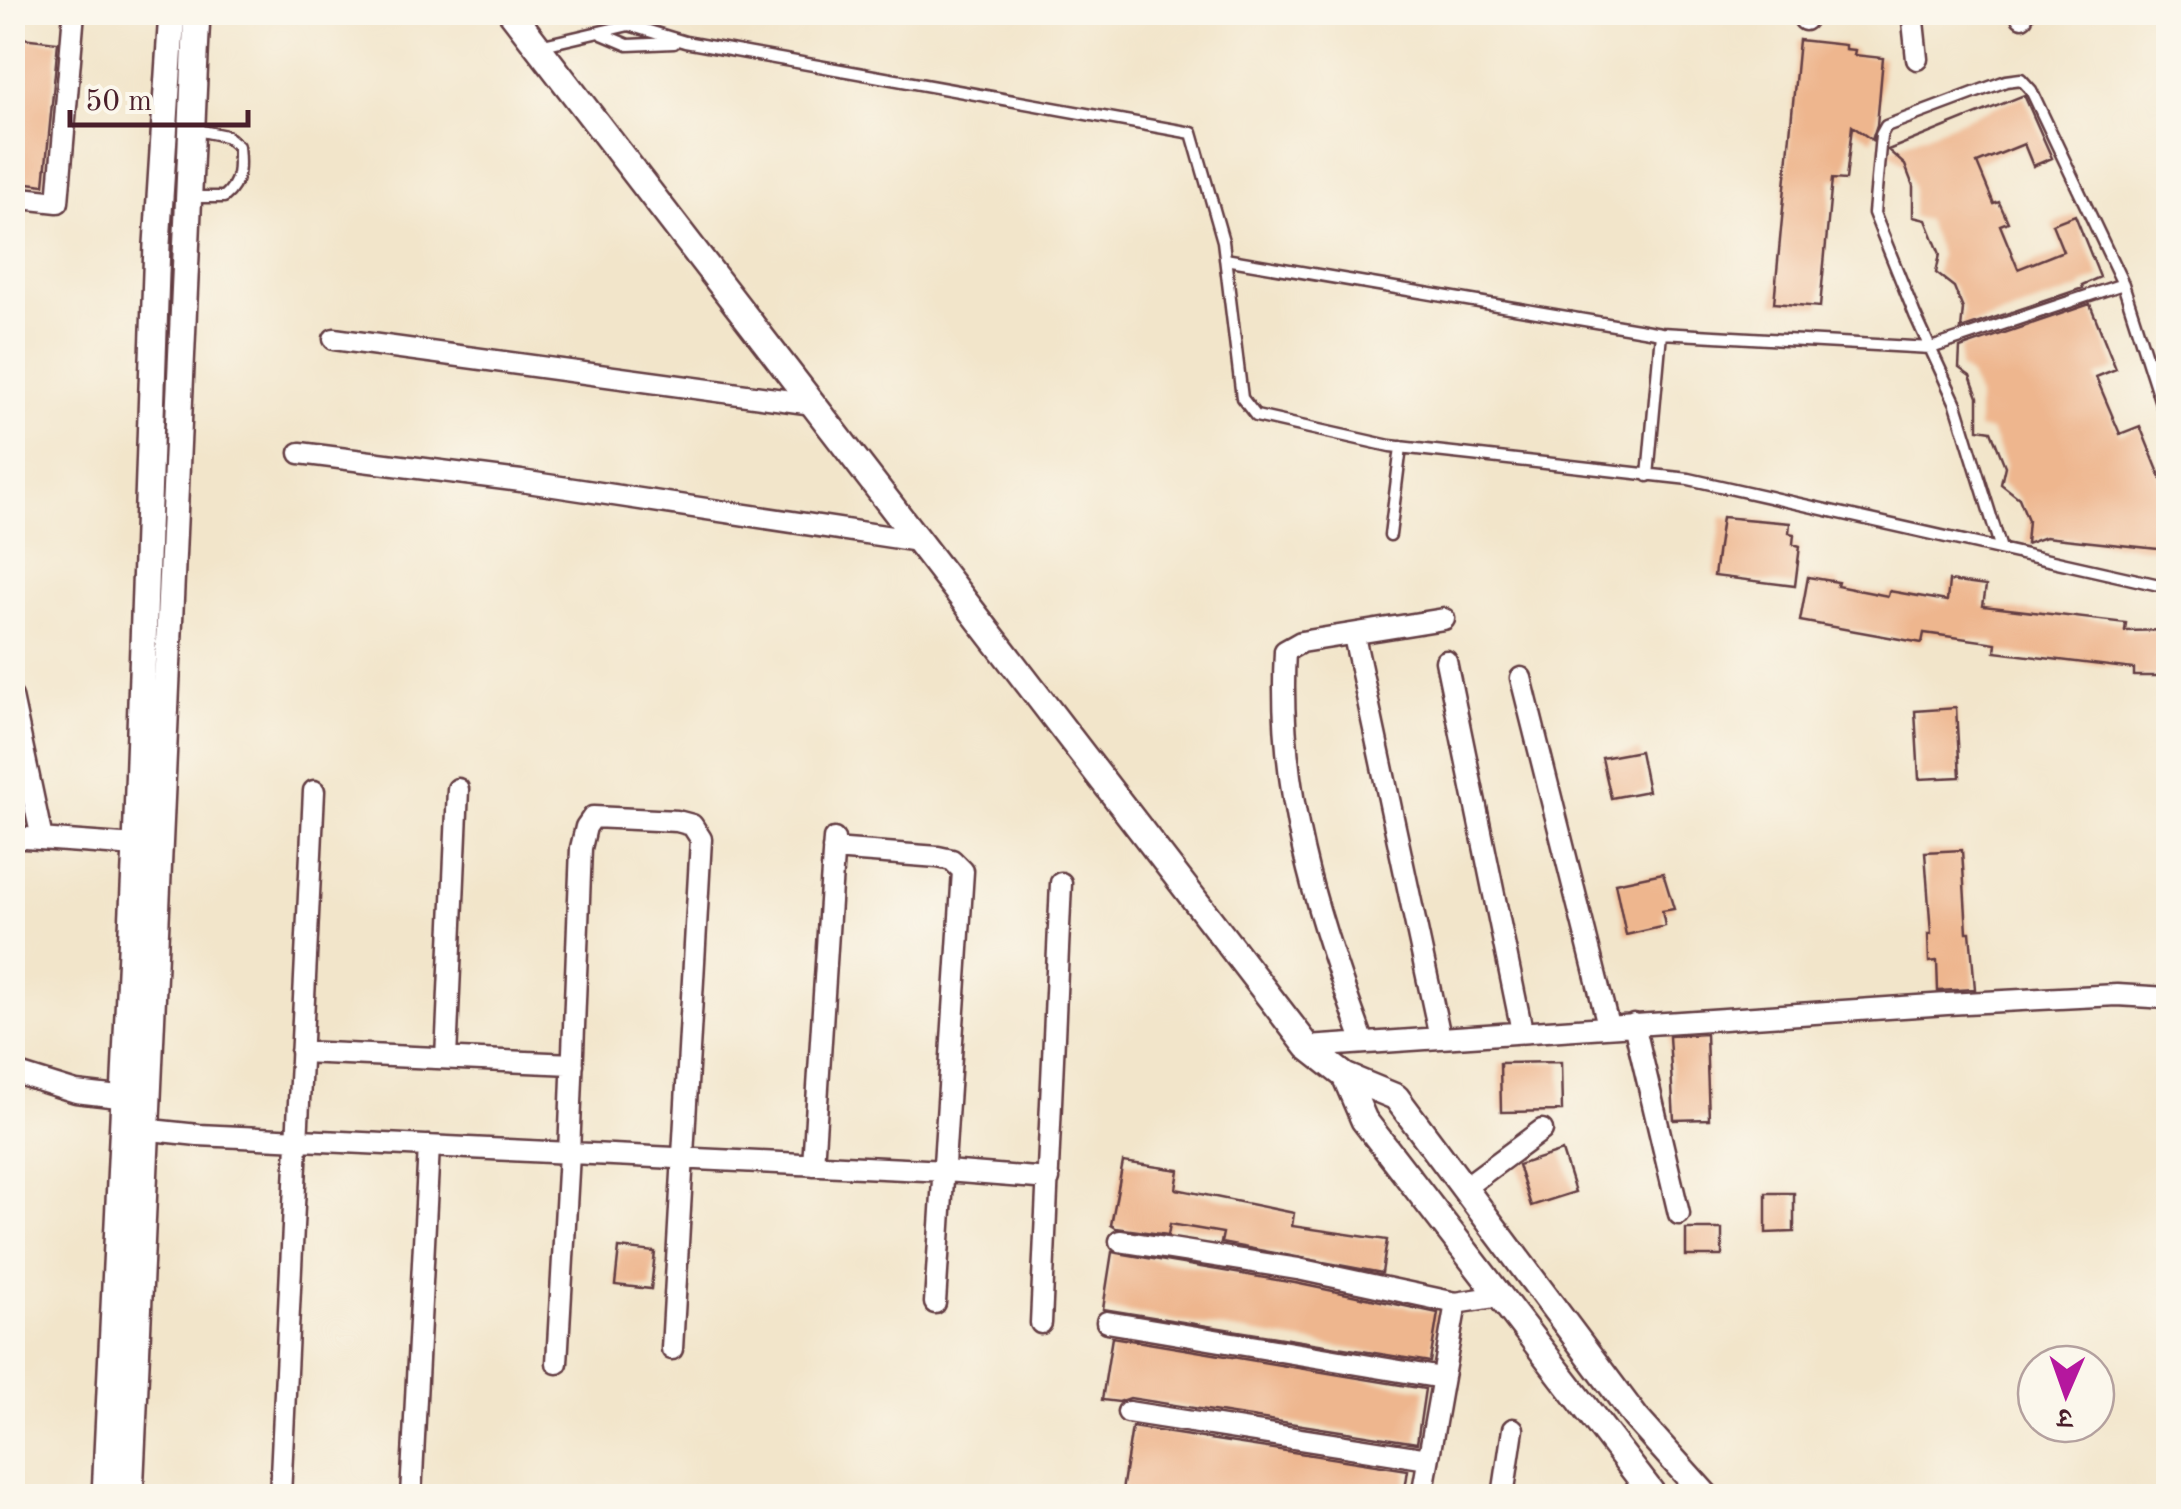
<svg xmlns="http://www.w3.org/2000/svg" width="2181" height="1509" viewBox="0 0 2181 1509" font-family="'Old Standard TT','Noto Serif Devanagari',serif">
	<style>
		.building { fill: #eeb68e }
		.lines { fill: none; stroke-linecap: round; stroke-linejoin: round }
		.service-casing { stroke: #633d43; stroke-width: 15 }
		.minor-casing { stroke: #633d43; stroke-width: 25 }
		.tertiary-casing { stroke: #633d43; stroke-width: 30 }
		.service { stroke: #fff; stroke-width: 10 }
		.minor { stroke: #fff; stroke-width: 20 }
		.tertiary { stroke: #fff; stroke-width: 25 }
	</style>
	<rect width="100%" height="100%" fill="#fbf7ec"/>
	<filter id="ink" filterUnits="userSpaceOnUse"><feTurbulence type="fractalNoise" baseFrequency=".01" numOctaves="2"/><feDisplacementMap in="SourceGraphic" scale="20" xChannelSelector="R" yChannelSelector="G"/><feConvolveMatrix kernelMatrix="1 2 1 2 8 2 1 2 1" color-interpolation-filters="sRGB"/></filter>
	<filter id="wash" filterUnits="userSpaceOnUse"><feTurbulence type="fractalNoise" baseFrequency=".0048" numOctaves="4" result="noise"/><feDisplacementMap in="SourceGraphic" scale="40" xChannelSelector="R" yChannelSelector="G"/><feGaussianBlur stdDeviation="2.25" result="paint"/><feColorMatrix in="noise" values="0 0 0 0 0 0 0 0 0 0 0 0 0 0 0 0 0 1.4 0 .05"/><feComposite in="paint" operator="in"/></filter>
	<g filter="url(#wash)">
		<rect width="100%" height="100%" fill="#f2e5ca"/>
		<g id="blocks">
			<path class="building" d="M 12,37 L 58,42 L 44,185 L 12,181 Z
				M 1799,40 L 1845,45 L 1845,49 L 1855,50 L 1854,55 L 1883,58 L 1877,125 L 1872,140 L 1852,126 L 1846,180 L 1832,179 L 1820,307 L 1774,303 Z
				M 2024,95 L 2052,158 L 2033,166 L 2024,144 L 1977,163 L 1994,204 L 1999,202 L 2008,222 L 2000,225 L 2018,269 L 2063,251 L 2052,224 L 2075,215 L 2100,277 L 2082,285 L 2083,288 L 1961,329 L 1963,309 L 1954,287 L 1936,273 L 1940,254 L 1926,220 L 1913,217 L 1913,186 L 1905,165 L 1888,150 Z
				M 2090,304 L 2116,369 L 2096,377 L 2120,434 L 2140,426 L 2165,488 L 2168,550 L 2045,537 L 2026,544 L 2028,520 L 2019,498 L 2001,484 L 2005,466 L 1991,431 L 1978,429 L 1978,397 L 1970,376 L 1959,368 L 1960,348 Z
				M 1722,517 L 1790,523 L 1789,533 L 1794,534 L 1793,544 L 1800,546 L 1795,586 L 1714,576 Z
				M 1808,577 L 1838,582 L 1837,586 L 1888,596 L 1889,591 L 1947,601 L 1949,581 L 1986,586 L 1983,606 L 2126,623 L 2125,631 L 2168,630 L 2168,676 L 2134,676 L 2134,669 L 1995,652 L 1996,643 L 1924,633 L 1922,643 L 1800,621 Z
				M 1956,708 L 1960,777 L 1919,779 L 1915,711 Z
				M 1640,751 L 1648,791 L 1611,798 L 1602,758 Z
				M 1962,850 L 1967,932 L 1970,932 L 1975,989 L 1938,991 L 1937,961 L 1929,962 L 1928,934 L 1931,934 L 1925,852 Z
				M 1663,873 L 1674,909 L 1662,911 L 1665,926 L 1626,935 L 1615,883 Z
				M 1706,1034 L 1709,1119 L 1674,1120 L 1669,1036 Z
				M 1561,1062 L 1562,1111 L 1501,1112 L 1500,1063 Z
				M 1562,1151 L 1575,1192 L 1531,1206 L 1518,1165 Z
				M 1123,1162 L 1179,1170 L 1176,1189 L 1294,1213 L 1292,1226 L 1387,1240 L 1382,1273 L 1221,1243 L 1223,1233 L 1170,1224 L 1168,1235 L 1116,1228 L 1111,1225 Z
				M 1766,1193 L 1794,1193 L 1794,1232 L 1766,1233 Z
				M 1686,1229 L 1722,1229 L 1722,1256 L 1686,1256 Z
				M 619,1248 L 655,1252 L 651,1289 L 615,1285 Z
				M 1112,1252 L 1295,1283 L 1438,1313 L 1430,1362 L 1103,1309 Z
				M 1112,1337 L 1425,1389 L 1417,1443 L 1130,1398 L 1119,1402 L 1102,1400 Z
				M 1132,1427 L 1408,1470 L 1404,1496 L 1157,1496 L 1122,1491 Z"/>
		</g>
	</g>
	<g filter="url(#ink)">
		<use href="#blocks" fill-opacity="0" stroke="#633d43" stroke-width="2.5"/>
		<g class="lines">
			<g class="service-casing">
				<path id="service" d="M 602,34 L 628,45 L 674,43
					M 539,46 L 629,25 L 685,42 L 1192,133 L 1223,241 L 1242,398 L 1256,416 L 1390,446 L 1689,479 L 2168,587
					M 188,197 L 224,197 C 241,183 240,166 238,146 L 226,136 L 192,129
					M 1225,259 L 1661,333 L 1931,348 L 2123,284
					M 1648,476 L 1661,333
					M 1390,535 L 1401,447
					M 2001,549 L 1956,404 L 1915,315 L 1874,213 L 1881,135 L 1886,126 L 2006,81 L 2021,79 L 2031,90 L 2123,284 L 2168,425"/>
			</g>
			<g class="minor-casing">
				<path id="minor" d="M 1805,12 L 1805,20
					M 1912,12 L 1917,59
					M 2022,12 L 2022,17
					M 12,197 L 58,202 L 74,12
					M 334,339 L 813,404
					M 300,453 L 521,481 L 918,541
					M 1354,636 L 1440,1037
					M 1446,661 L 1522,1031
					M 1521,678 L 1608,1025
					M 12,697 L 42,839
					M 12,837 L 150,847
					M 833,849 L 938,857 L 952,860 L 963,871 L 935,1303
					M 1634,1024 L 1679,1214
					M 1364,1043 C 1316,914 1277,791 1285,651 L 1301,642 L 1444,619
					M 1308,1047 L 1947,1004 L 2117,995 L 2168,998
					M 301,1052 L 573,1064
					M 446,1058 L 458,789
					M 12,1072 L 76,1092 L 136,1099
					M 132,1128 L 198,1135 L 946,1171 L 1049,1179
					M 813,1165 L 834,839
					M 1464,1188 L 1542,1130
					M 1120,1241 L 1298,1269 L 1456,1303 L 1500,1296
					M 1107,1322 L 1442,1378
					M 1041,1323 L 1061,883
					M 557,1363 L 569,1154 L 581,848 L 586,827 L 593,817 L 677,821 L 692,825 L 701,839 L 672,1349
					M 1128,1412 L 1428,1459
					M 280,1496 L 314,791
					M 411,1496 L 429,1146
					M 1422,1496 L 1456,1303
					M 1503,1496 L 1513,1429"/>
			</g>
			<g class="tertiary-casing">
				<path id="tertiary" d="M 511,12 L 1308,1047 L 1345,1076 L 1396,1097 L 1636,1418 L 1706,1496
					M 1345,1076 L 1364,1120 L 1654,1496
					M 105,1496 L 136,846 L 157,244 L 172,12
					M 130,1496 L 197,12"/>
			</g>
			<use href="#service" class="service"/>
			<use href="#minor" class="minor"/>
			<use href="#tertiary" class="tertiary"/>
		</g>
	</g>
	<rect width="2181" height="1509" fill="none" stroke="#fbf7ec" stroke-width="50"/>
	<g transform="translate(2066 1394) rotate(182)"><circle r="48" fill="#fbf7ec" stroke="#b4a19f" stroke-width="2.5"/>
	<path d="M0-8L18 38L0 25L-18 38Z" fill="#b5179e"/>
	<text y="-15" font-size="28" font-weight="bold" text-anchor="middle" fill="#4a1f2b">उ</text>
	</g>
	<path d="M70 110v15h178v-15" fill="none" stroke="#4a1f2b" stroke-width="5"/>
	<text x="85" y="110" font-size="30" fill="#4a1f2b" stroke="#fbf7ec" stroke-width="8" paint-order="stroke">50 m</text>
</svg>
